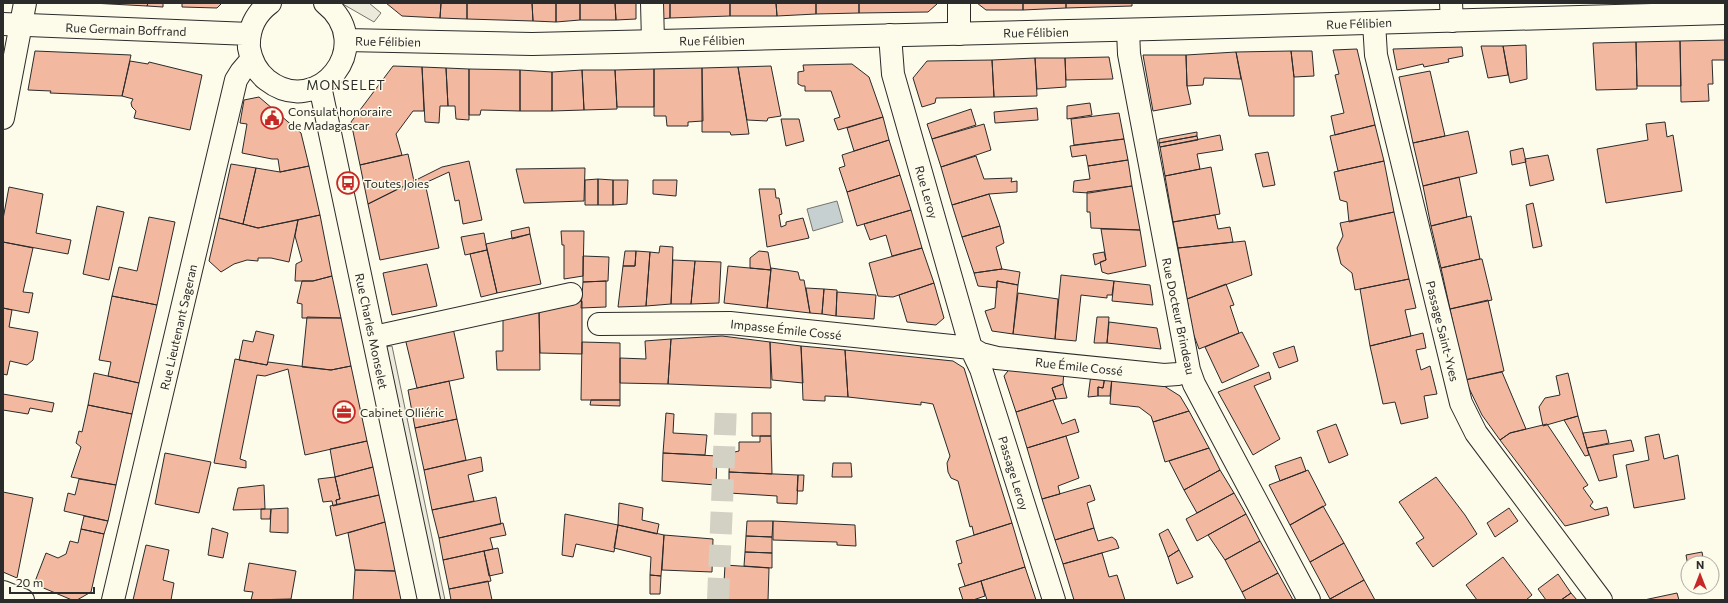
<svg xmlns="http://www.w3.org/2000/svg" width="1728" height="603" viewBox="0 0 1728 603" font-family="Commissioner,sans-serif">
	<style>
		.parking { fill: #eceadb; stroke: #74746e }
		.water { fill: #c7d0d0; stroke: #74746e }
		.building { fill: #f2b8a0; stroke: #2b2b2b }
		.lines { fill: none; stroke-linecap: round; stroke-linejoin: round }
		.street-tunnel { stroke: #d3d1c4; stroke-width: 22; stroke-dasharray: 22 11; stroke-linecap: butt }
		.street-casing { stroke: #2b2b2b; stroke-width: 24 }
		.secondary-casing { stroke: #2b2b2b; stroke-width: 24 }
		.street { stroke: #fdfbea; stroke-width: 22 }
		.secondary { stroke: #fdfbea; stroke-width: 22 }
		.labels { text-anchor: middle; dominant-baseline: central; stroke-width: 3; stroke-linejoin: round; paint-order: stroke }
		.street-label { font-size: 12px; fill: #2b2b2b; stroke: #fdfbea }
		.poi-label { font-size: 12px; fill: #2b2b2b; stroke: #fdfbea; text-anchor: start }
		.neighbourhood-label { font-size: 13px; letter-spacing: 1px; fill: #2b2b2b; stroke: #fdfbea }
	</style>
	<rect width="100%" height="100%" fill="#fdfbea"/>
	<path class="parking" d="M 341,3 L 369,3 L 381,13 L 374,22 Z
		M 392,346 L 445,600 L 437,600 L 383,347 Z"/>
	<path class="water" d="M 837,201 L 843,222 L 813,231 L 807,209 Z"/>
	<path class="building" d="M 92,3 L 148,3 L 147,6 Z
		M 148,3 L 163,3 L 163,7 L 147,6 Z
		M 182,3 L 222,3 L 217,8 L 182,7 Z
		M 386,3 L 441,3 L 440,18 L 402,16 Z
		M 441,3 L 467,3 L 467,19 L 440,18 Z
		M 467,3 L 532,3 L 533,21 L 467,19 Z
		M 532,3 L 556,3 L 556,22 L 533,21 Z
		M 556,3 L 580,3 L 580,20 L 556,22 Z
		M 580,3 L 615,3 L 616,20 L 580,20 Z
		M 615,3 L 636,3 L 636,19 L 616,20 Z
		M 660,3 L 670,3 L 670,18 L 661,19 Z
		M 670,3 L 730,3 L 730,16 L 670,18 Z
		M 730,3 L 776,3 L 777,16 L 730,16 Z
		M 776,3 L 816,3 L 816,14 L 777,16 Z
		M 816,3 L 859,3 L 859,13 L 816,14 Z
		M 859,3 L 937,3 L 937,4 L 928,12 L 859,13 Z
		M 977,3 L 1023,3 L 1023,10 L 986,10 Z
		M 1023,3 L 1066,3 L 1066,8 L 1023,10 Z
		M 1066,3 L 1132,3 L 1132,6 L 1066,8 Z
		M 1725,40 L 1725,60 L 1712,60 L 1713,84 L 1708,84 L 1709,101 L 1681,102 L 1680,41 Z
		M 1680,41 L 1681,86 L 1637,86 L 1636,42 Z
		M 1636,42 L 1637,89 L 1596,90 L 1593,43 Z
		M 1526,45 L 1527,79 L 1510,83 L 1503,46 Z
		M 1481,46 L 1503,46 L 1508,75 L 1488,78 Z
		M 1462,47 L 1463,56 L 1448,59 L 1449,62 L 1424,67 L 1423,64 L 1397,70 L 1393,49 Z
		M 1357,49 L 1375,125 L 1335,135 L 1331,116 L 1344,113 L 1335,75 L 1339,74 L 1333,50 Z
		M 35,51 L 131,55 L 122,96 L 50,93 L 51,91 L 28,90 Z
		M 1291,51 L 1312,51 L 1314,76 L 1294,77 Z
		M 1291,51 L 1294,77 L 1294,116 L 1249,116 L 1236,52 Z
		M 1236,52 L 1241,79 L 1204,78 L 1203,85 L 1187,86 L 1186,55 Z
		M 1143,55 L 1186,55 L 1187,86 L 1191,104 L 1153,111 Z
		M 1109,57 L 1113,79 L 1066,80 L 1065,58 Z
		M 1035,58 L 1037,96 L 994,97 L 992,60 Z
		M 1035,58 L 1065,58 L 1066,87 L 1037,89 Z
		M 992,60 L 994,97 L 936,98 L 935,103 L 922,107 L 913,78 L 927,61 Z
		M 130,61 L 148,64 L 149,62 L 202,75 L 190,130 L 134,118 L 136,111 L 132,107 L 131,103 L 133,99 L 122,96 Z
		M 852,64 L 869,77 L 883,117 L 838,130 L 834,119 L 840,117 L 831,91 L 805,91 L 805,86 L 802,86 L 798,84 L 798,72 L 804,71 L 803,65 Z
		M 393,66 L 422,67 L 424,111 L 413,111 L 396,134 L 402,155 L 360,165 L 351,122 Z
		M 771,66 L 781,116 L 768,118 L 767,121 L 747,120 L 738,67 Z
		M 422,67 L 446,68 L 448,106 L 440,106 L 439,123 L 425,122 Z
		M 738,67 L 749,134 L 731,135 L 730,132 L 702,132 L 702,68 Z
		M 446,68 L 469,69 L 469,120 L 456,119 L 455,106 L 448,106 Z
		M 702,68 L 703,121 L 688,122 L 688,126 L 667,126 L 666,116 L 654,116 L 654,69 Z
		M 469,69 L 520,70 L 520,111 L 481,110 L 480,115 L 469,115 Z
		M 654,69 L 654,107 L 617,107 L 615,70 Z
		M 520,70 L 552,72 L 552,111 L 520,111 Z
		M 582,70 L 584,110 L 552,111 L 552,72 Z
		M 582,70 L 615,70 L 617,109 L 584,110 Z
		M 1430,71 L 1445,136 L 1413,143 L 1399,77 Z
		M 259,97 L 301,133 L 309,166 L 280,172 L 278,159 L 272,159 L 242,153 L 247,124 L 240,123 L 244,100 Z
		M 1090,103 L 1092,115 L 1067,119 L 1067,106 Z
		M 1037,108 L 1038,120 L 995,123 L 994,112 Z
		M 971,109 L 976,125 L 932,139 L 927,124 Z
		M 1119,113 L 1124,139 L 1074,145 L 1071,119 Z
		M 883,117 L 889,140 L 854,151 L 847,128 Z
		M 781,119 L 799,119 L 804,141 L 786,146 Z
		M 1665,122 L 1667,137 L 1673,135 L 1682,191 L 1606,203 L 1597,149 L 1648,140 L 1646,124 Z
		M 984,124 L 991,150 L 941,167 L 932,139 Z
		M 1375,125 L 1384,161 L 1338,171 L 1330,136 Z
		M 1468,131 L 1477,173 L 1423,186 L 1413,143 Z
		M 1197,132 L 1197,136 L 1159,143 L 1159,139 Z
		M 1220,135 L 1223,150 L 1197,154 L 1200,169 L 1165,176 L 1160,147 Z
		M 1197,136 L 1198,140 L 1160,147 L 1159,143 Z
		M 1124,139 L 1128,160 L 1088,166 L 1086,155 L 1072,157 L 1070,146 Z
		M 889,140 L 900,175 L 847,192 L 839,168 L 845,166 L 842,155 Z
		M 1523,148 L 1526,162 L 1512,165 L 1510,151 Z
		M 1268,152 L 1275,185 L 1263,187 L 1255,154 Z
		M 408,154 L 414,181 L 368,204 L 360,165 Z
		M 1548,155 L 1554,180 L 1530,186 L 1525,159 Z
		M 976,156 L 984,179 L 1012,178 L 1011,182 L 1017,181 L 1017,192 L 989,194 L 952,205 L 941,167 Z
		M 1128,160 L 1132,186 L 1089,193 L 1073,192 L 1074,181 L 1090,179 L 1088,166 Z
		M 469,161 L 482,220 L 463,224 L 459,200 L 455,201 L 449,172 L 425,183 L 439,248 L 380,260 L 368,204 L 442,167 Z
		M 1384,161 L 1394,212 L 1349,222 L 1347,202 L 1340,200 L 1334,172 Z
		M 231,164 L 256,168 L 243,224 L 219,218 Z
		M 309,166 L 320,215 L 258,228 L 243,224 L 256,168 L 280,172 Z
		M 1211,167 L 1220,214 L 1173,222 L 1165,176 Z
		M 585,168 L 584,201 L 524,203 L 516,169 Z
		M 900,175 L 911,210 L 857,226 L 847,192 Z
		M 1459,177 L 1467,217 L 1431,226 L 1423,186 Z
		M 598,179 L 598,205 L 585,205 L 585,180 Z
		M 598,179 L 613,180 L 613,205 L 598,205 Z
		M 613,180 L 628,180 L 627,204 L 613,205 Z
		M 653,180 L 677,180 L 676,196 L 653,194 Z
		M 1132,186 L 1140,230 L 1091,228 L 1090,212 L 1087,212 L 1087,192 Z
		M 9,187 L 43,194 L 36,233 L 71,240 L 68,254 L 3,242 L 3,219 Z
		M 759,189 L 775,189 L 776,198 L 779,198 L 782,214 L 779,215 L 781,227 L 786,225 L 786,222 L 803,218 L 809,238 L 767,247 Z
		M 989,194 L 1000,226 L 962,237 L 952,205 Z
		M 1533,203 L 1542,246 L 1533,248 L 1526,205 Z
		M 97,206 L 124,212 L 109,280 L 83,274 Z
		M 911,210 L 922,248 L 892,256 L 886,235 L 870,240 L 864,224 Z
		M 1394,212 L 1409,279 L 1355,290 L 1352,273 L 1341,264 L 1337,248 L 1343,236 L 1340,223 Z
		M 320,215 L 332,276 L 313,281 L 295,281 L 296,264 L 302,261 L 295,236 L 298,220 Z
		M 1215,215 L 1218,229 L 1230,227 L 1233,242 L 1178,248 L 1173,222 Z
		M 1471,216 L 1480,259 L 1441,268 L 1431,226 Z
		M 149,217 L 175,222 L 157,305 L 112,296 L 119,267 L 137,271 Z
		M 219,218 L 258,228 L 298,220 L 289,262 L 271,258 L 258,258 L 258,261 L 247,260 L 234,264 L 221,272 L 209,261 Z
		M 1000,226 L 1004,243 L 996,247 L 1002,269 L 974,273 L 962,237 Z
		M 529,227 L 530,234 L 512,239 L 511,231 Z
		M 1101,229 L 1140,230 L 1146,266 L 1108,274 L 1102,272 L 1100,262 L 1106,260 Z
		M 561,231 L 584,231 L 583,276 L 564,279 L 564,245 L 562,245 Z
		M 484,233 L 487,250 L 465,255 L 461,237 Z
		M 530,234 L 541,284 L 497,293 L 486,244 Z
		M 1245,241 L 1252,275 L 1187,299 L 1178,248 Z
		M 3,242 L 33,248 L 23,292 L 33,293 L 29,313 L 3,308 Z
		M 660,246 L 673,247 L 671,304 L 646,306 L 650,252 L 659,253 Z
		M 922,248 L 934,283 L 893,297 L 878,296 L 869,263 Z
		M 487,250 L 497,293 L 481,297 L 470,254 Z
		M 625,251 L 636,251 L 635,266 L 623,266 Z
		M 636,251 L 650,252 L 646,306 L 618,307 L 623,266 L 635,266 Z
		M 759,251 L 768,252 L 771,270 L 750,268 L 750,258 Z
		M 1104,252 L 1106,260 L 1095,265 L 1093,254 Z
		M 583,256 L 609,257 L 608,281 L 583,282 Z
		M 1480,259 L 1482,259 L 1492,300 L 1450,309 L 1441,268 Z
		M 673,260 L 695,261 L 691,304 L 671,304 Z
		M 695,261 L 721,262 L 719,303 L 691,304 Z
		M 427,264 L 437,306 L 392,315 L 383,273 Z
		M 728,266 L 771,270 L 767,308 L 724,303 Z
		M 771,268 L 798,272 L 800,280 L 804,280 L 810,313 L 767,308 Z
		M 1002,269 L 1020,272 L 1018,285 L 997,281 L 997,288 L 978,286 L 974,273 Z
		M 1061,275 L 1114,281 L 1112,295 L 1107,295 L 1107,298 L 1081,295 L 1076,341 L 1055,339 Z
		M 332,276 L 341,318 L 302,318 L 302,304 L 297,303 L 302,281 L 313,281 Z
		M 1409,279 L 1416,308 L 1405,310 L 1411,336 L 1370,346 L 1360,289 Z
		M 606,281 L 606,307 L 581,308 L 583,282 Z
		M 997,281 L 1018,285 L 1013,334 L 992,331 L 985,311 L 995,308 Z
		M 1114,281 L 1150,285 L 1153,305 L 1112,301 Z
		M 934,283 L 944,318 L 936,325 L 907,322 L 899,295 Z
		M 1226,284 L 1234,305 L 1230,306 L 1239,333 L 1199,349 L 1193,333 L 1187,299 Z
		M 806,288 L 824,289 L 822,314 L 810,313 Z
		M 824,289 L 837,290 L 836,316 L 822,314 Z
		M 837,292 L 876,295 L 874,319 L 836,316 Z
		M 1018,293 L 1058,299 L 1055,339 L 1013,334 Z
		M 112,296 L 157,305 L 139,383 L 108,376 L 111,362 L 99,360 Z
		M 1488,300 L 1504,371 L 1465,380 L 1450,309 Z
		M 582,301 L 582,354 L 540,353 L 539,310 Z
		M 3,308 L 12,310 L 9,327 L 38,332 L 33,360 L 27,365 L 10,361 L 7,375 L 3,374 Z
		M 539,310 L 540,370 L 497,370 L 496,351 L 503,351 L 503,317 Z
		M 307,317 L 341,318 L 351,366 L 331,370 L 302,367 Z
		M 1097,317 L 1109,317 L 1107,343 L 1094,343 Z
		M 1109,322 L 1157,328 L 1161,349 L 1107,343 Z
		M 453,328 L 464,378 L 417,388 L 405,338 Z
		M 256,331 L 274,335 L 267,365 L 239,360 L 243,340 L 253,342 Z
		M 1242,332 L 1259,366 L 1222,383 L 1205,347 Z
		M 1423,333 L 1426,348 L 1416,350 L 1421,370 L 1430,366 L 1437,394 L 1424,396 L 1428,418 L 1401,424 L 1395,402 L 1383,404 L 1370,346 Z
		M 722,336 L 770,342 L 771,388 L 668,384 L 671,339 Z
		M 671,339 L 668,384 L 620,383 L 620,358 L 646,359 L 645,341 Z
		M 582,342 L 620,343 L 620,400 L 581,400 Z
		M 770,342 L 801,346 L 803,383 L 772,380 Z
		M 801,346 L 845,350 L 848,397 L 825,396 L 825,401 L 803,400 Z
		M 1294,346 L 1298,361 L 1279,368 L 1273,353 Z
		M 845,350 L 953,361 L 964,368 L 1012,523 L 974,535 L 972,526 L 970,527 L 958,481 L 951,478 L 948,472 L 947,463 L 950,456 L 933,404 L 921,402 L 921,405 L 848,397 Z
		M 235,359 L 267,365 L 268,362 L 331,370 L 351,366 L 367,441 L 305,455 L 288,369 L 265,376 L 257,375 L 240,459 L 246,461 L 246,468 L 214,463 Z
		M 1011,367 L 1064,370 L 1063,384 L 1052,388 L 1056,399 L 1016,412 L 1004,376 Z
		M 1269,372 L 1271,379 L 1254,386 L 1280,439 L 1253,455 L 1218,392 Z
		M 1502,372 L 1526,429 L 1510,433 L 1500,440 L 1482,415 L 1465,380 Z
		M 94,373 L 139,383 L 132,414 L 88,405 Z
		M 1568,373 L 1578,416 L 1543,426 L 1539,407 L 1545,398 L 1560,395 L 1556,376 Z
		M 1091,374 L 1105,376 L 1103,388 L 1098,387 L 1098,396 L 1088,397 Z
		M 1105,376 L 1112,377 L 1110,396 L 1098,396 L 1098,387 L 1103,388 Z
		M 1112,377 L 1161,384 L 1180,396 L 1189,411 L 1153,422 L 1151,416 L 1139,407 L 1110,404 Z
		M 449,381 L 457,419 L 415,428 L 408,390 Z
		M 1063,384 L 1067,398 L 1056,399 L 1052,388 Z
		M 3,394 L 54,403 L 52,412 L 30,408 L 28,414 L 3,410 Z
		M 591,400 L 620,400 L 620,406 L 590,405 Z
		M 1053,400 L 1062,424 L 1075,419 L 1079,432 L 1027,448 L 1016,412 Z
		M 88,405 L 132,414 L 116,485 L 71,477 L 81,447 L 76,443 L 79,431 L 82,432 Z
		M 1189,411 L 1209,448 L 1165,462 L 1153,422 Z
		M 666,413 L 674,414 L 673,433 L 707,435 L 705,455 L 663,453 Z
		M 752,413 L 771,413 L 771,436 L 752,436 Z
		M 1578,416 L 1589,455 L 1585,456 L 1564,420 Z
		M 457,419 L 466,460 L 424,470 L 415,428 Z
		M 1336,424 L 1348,455 L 1329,463 L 1317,431 Z
		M 1547,424 L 1588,485 L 1583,488 L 1593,502 L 1590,506 L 1595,510 L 1607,507 L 1609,515 L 1565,526 L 1500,440 L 1510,433 Z
		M 1606,430 L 1609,443 L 1587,448 L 1583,433 Z
		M 1659,434 L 1664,459 L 1678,455 L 1685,499 L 1634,508 L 1626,465 L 1649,460 L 1645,437 Z
		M 760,436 L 771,436 L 772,474 L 729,472 L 730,453 L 739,451 L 739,442 L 760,442 Z
		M 1066,436 L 1079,478 L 1058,486 L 1060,494 L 1042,499 L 1027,448 Z
		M 1631,440 L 1634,451 L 1613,455 L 1617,477 L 1599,481 L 1587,448 Z
		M 367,441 L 373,467 L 335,477 L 330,449 Z
		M 1209,448 L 1220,470 L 1184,490 L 1169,461 Z
		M 165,453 L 211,462 L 199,513 L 155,504 Z
		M 663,453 L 717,456 L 716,485 L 662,481 Z
		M 481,457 L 483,471 L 468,475 L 474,501 L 432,510 L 424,470 Z
		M 1301,457 L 1306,471 L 1280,481 L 1275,466 Z
		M 833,463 L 851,463 L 852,477 L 832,477 Z
		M 373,467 L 379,495 L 337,505 L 336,500 L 340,499 L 335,477 Z
		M 1220,470 L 1234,493 L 1197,513 L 1184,490 Z
		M 1308,470 L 1326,505 L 1290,525 L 1269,485 Z
		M 729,472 L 798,475 L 797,504 L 777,503 L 777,496 L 729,493 Z
		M 798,475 L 804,475 L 803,491 L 797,491 Z
		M 335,477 L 340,499 L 336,500 L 337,505 L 333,506 L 332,501 L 323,502 L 318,479 Z
		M 1436,477 L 1465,515 L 1477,534 L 1433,567 L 1416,543 L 1424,538 L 1399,502 Z
		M 79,479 L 116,485 L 108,521 L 64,511 L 68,493 L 75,495 Z
		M 264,485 L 265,509 L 233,510 L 238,488 Z
		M 1090,485 L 1095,500 L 1087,503 L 1094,528 L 1055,540 L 1042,499 Z
		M 3,492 L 33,498 L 17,578 L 3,572 Z
		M 1234,493 L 1246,514 L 1197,541 L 1186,519 Z
		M 379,495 L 385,522 L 336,536 L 330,506 Z
		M 496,497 L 501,524 L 439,538 L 432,510 Z
		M 619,503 L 643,508 L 642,520 L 659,524 L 657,534 L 618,525 Z
		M 1323,506 L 1344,543 L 1310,562 L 1290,525 Z
		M 288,508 L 288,533 L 270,532 L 271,509 Z
		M 1509,508 L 1518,521 L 1495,537 L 1487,523 Z
		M 261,509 L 271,509 L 270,519 L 261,519 Z
		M 565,514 L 618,525 L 614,552 L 576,544 L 573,557 L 562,555 Z
		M 1246,514 L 1260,541 L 1225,560 L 1208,535 Z
		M 84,516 L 108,521 L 104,534 L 81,529 Z
		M 747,521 L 773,521 L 772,537 L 746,536 Z
		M 773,521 L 855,525 L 856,546 L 837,545 L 837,542 L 773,540 Z
		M 385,522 L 395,571 L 355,570 L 348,533 Z
		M 503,523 L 506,535 L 490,538 L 493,549 L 443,560 L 439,538 Z
		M 1012,523 L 1025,567 L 965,586 L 958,564 L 962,563 L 956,541 Z
		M 618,525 L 664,535 L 661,576 L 650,575 L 651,557 L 614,548 Z
		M 212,528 L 228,533 L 223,558 L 208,555 Z
		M 1094,528 L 1098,541 L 1112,537 L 1116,540 L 1119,548 L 1063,564 L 1055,540 Z
		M 81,529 L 104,534 L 91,592 L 77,600 L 72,600 L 34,584 L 46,553 L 58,558 L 66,554 L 70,541 L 78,543 Z
		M 1168,529 L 1179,550 L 1168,557 L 1159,534 Z
		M 664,535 L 713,539 L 712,572 L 662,570 Z
		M 746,536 L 772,537 L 772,553 L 745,552 Z
		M 1260,541 L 1278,573 L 1242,592 L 1225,560 Z
		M 1344,543 L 1364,580 L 1330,599 L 1310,562 Z
		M 146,545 L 169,550 L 163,580 L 174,583 L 171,600 L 133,600 Z
		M 498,548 L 503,573 L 489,576 L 484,551 Z
		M 1179,550 L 1193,577 L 1177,584 L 1168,557 Z
		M 484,551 L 491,581 L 449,589 L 443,560 Z
		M 745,552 L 772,553 L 772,568 L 744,566 Z
		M 1702,552 L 1704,563 L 1688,563 L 1688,566 L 1686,555 Z
		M 1102,553 L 1109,577 L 1117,575 L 1125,600 L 1074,600 L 1063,564 Z
		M 1503,557 L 1532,595 L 1526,600 L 1477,600 L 1466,585 Z
		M 249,563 L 296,571 L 291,599 L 251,600 L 253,592 L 244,591 Z
		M 725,565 L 769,568 L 768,600 L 723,600 Z
		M 1025,567 L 1036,600 L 987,600 L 981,581 Z
		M 355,570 L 395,571 L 401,600 L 353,600 Z
		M 1278,573 L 1293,600 L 1246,600 L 1242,592 Z
		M 1558,574 L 1571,593 L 1561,600 L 1546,600 L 1538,589 Z
		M 650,575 L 661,576 L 660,594 L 650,594 Z
		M 1364,580 L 1375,600 L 1330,600 L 1330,599 Z
		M 488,581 L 492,600 L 451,600 L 449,589 Z
		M 981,581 L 985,596 L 973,600 L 963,600 L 959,588 Z
		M 1571,593 L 1577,600 L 1561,600 Z
		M 1677,593 L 1679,600 L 1644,600 Z"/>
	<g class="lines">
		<path class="street-tunnel" d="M 718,600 L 726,406"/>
		<g class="street-casing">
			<path id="street" d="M 652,3 L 653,41
				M 959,3 L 959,34
				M 1451,3 L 1452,21
				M 1374,23 L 1376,55 L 1461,403 L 1476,433 L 1601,600
				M 1128,30 L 1129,54 L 1189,370 L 1194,384 L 1309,600
				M 890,35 L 893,74 L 971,348 L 981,369 L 1054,600
				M 3,118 L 25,3
				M 599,324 L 730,323 L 971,348 L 981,354 L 997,358 L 1164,375 L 1178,374 L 1189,370
				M 374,337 L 571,294"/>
		</g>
		<g class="secondary-casing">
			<path id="secondary" d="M 270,3 C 255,14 248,30 249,48 C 251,60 257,72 267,80 C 318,120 378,45 325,3
				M 3,24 L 250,34
				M 346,40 L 532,44 L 1153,29 L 1725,13
				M 320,86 L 429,600
				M 3,592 L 23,600
				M 113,600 L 236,80 L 241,72 L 252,59"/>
		</g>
		<use href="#street" class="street"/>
		<use href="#secondary" class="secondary"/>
	</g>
	<defs>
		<g id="civic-ring" transform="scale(1.15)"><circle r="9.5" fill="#fdfbea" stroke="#c62828" stroke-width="1.5"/><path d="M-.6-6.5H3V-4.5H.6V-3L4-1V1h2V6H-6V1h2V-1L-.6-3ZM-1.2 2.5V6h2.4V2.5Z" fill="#c62828"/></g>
		<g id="bus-ring" transform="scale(1.15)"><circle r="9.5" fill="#fdfbea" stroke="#c62828" stroke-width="1.5"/><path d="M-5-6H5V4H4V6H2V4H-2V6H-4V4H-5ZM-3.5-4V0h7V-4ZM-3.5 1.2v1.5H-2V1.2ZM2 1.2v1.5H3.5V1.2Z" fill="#c62828"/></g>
		<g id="office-ring" transform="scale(1.15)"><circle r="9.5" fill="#fdfbea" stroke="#c62828" stroke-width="1.5"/><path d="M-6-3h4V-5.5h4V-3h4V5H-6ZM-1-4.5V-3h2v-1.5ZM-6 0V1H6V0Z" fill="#c62828"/></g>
	</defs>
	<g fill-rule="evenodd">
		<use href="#civic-ring" x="272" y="118"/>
		<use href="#bus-ring" x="348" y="183"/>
		<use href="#office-ring" x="344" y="412"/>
	</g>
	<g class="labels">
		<g class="street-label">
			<text transform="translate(1359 23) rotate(-2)">Rue Félibien</text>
			<text transform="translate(126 29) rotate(2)">Rue Germain Boffrand</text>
			<text transform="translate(1036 32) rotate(-1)">Rue Félibien</text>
			<text transform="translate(712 40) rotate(-1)">Rue Félibien</text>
			<text transform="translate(388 41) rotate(1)">Rue Félibien</text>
			<text transform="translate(927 192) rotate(74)">Rue Leroy</text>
			<text transform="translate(1179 316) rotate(78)">Rue Docteur Brindeau</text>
			<text transform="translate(178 327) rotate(-77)">Rue Lieutenant Sageran</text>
			<text transform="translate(786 329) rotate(6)">Impasse Émile Cossé</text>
			<text transform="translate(372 331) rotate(78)">Rue Charles Monselet</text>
			<text transform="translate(1443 331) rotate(76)">Passage Saint-Yves</text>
			<text transform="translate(1079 366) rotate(6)">Rue Émile Cossé</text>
			<text transform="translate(1014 473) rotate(73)">Passage Leroy</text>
		</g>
		<g class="poi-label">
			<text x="288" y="111">Consulat honoraire<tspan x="288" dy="14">de Madagascar</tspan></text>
			<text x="364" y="183">Toutes Joies</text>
			<text x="360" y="412">Cabinet Olliéric</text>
		</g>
		<g class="neighbourhood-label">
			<text x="346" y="85">MONSELET</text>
		</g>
	</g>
	<rect width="1728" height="603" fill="none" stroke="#2b2b2b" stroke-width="8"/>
	<g transform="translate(1700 575)"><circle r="19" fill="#fdfbea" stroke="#a9a89e"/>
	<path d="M0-3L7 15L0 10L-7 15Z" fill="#c62828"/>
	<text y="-6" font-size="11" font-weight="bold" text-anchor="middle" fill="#2b2b2b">N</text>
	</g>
	<path d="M10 587v6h84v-6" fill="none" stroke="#2b2b2b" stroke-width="2"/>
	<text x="16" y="587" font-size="12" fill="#2b2b2b" stroke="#fdfbea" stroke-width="3" paint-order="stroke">20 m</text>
</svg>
